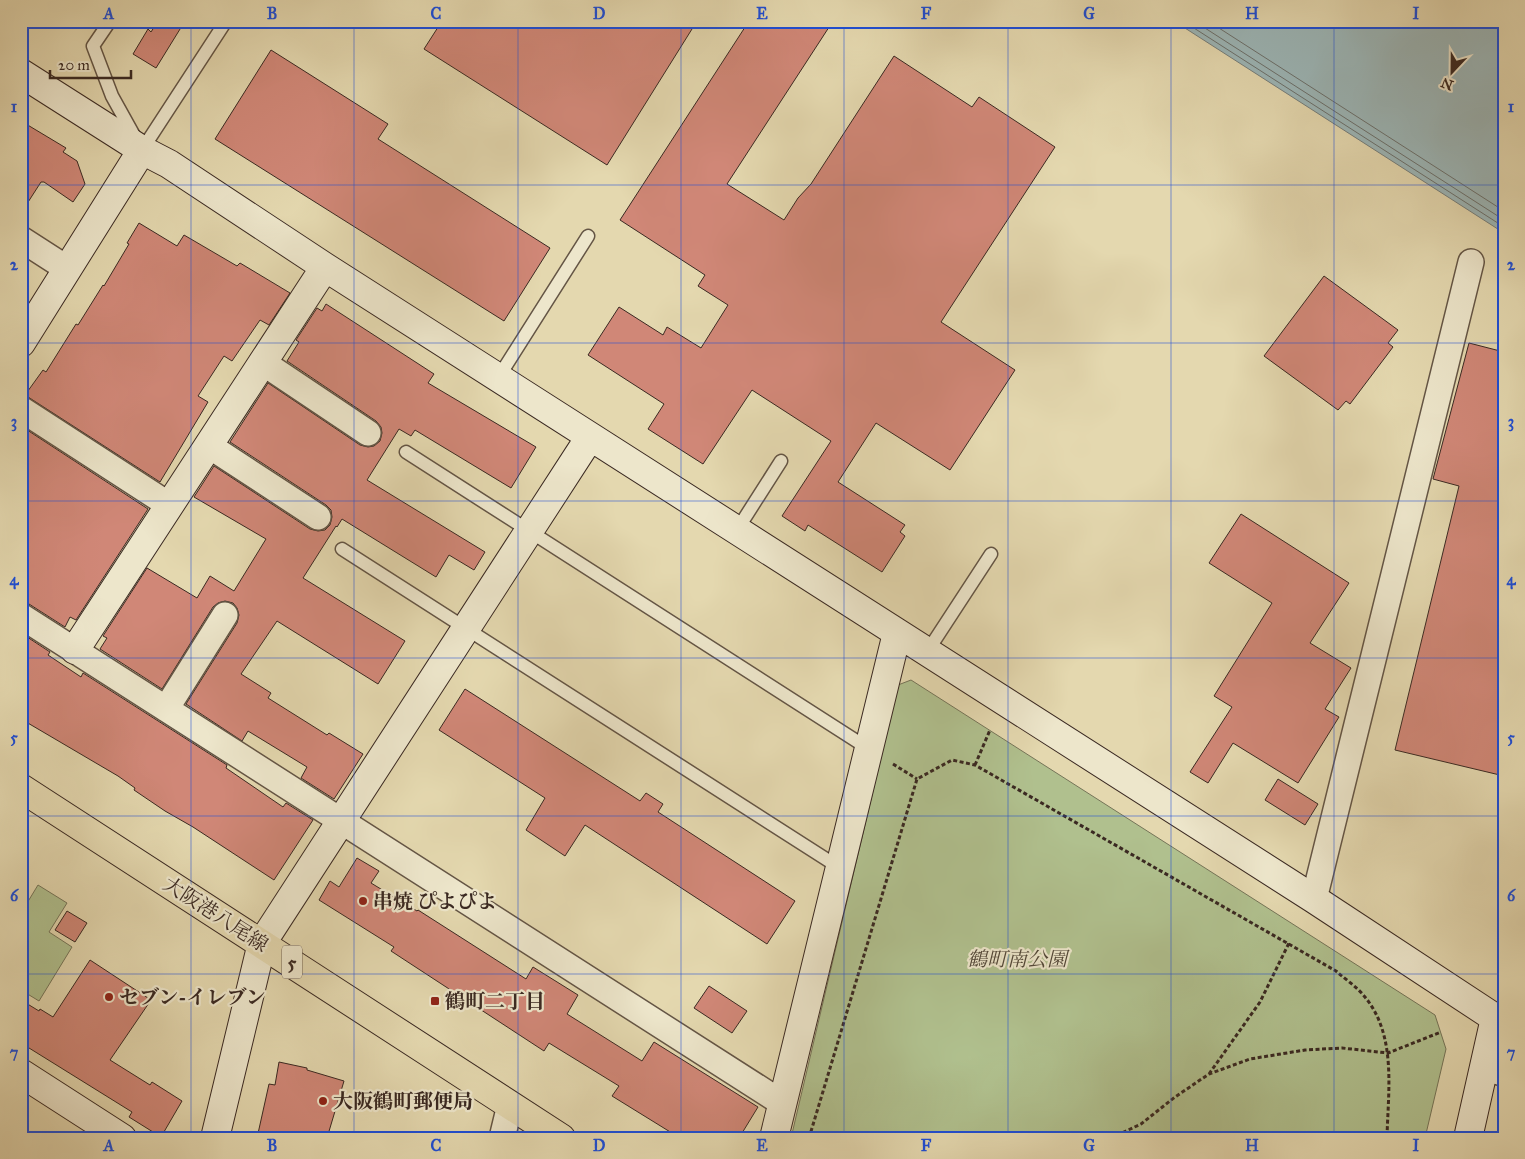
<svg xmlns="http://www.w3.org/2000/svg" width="1525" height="1159" viewBox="0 0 1525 1159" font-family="'IM FELL Great Primer','Noto Serif JP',serif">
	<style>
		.green { fill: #b0c08e; stroke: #757458 }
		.water { fill: #9cb6b7; stroke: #757e7b }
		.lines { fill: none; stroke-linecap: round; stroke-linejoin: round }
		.shore { stroke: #6b706c; stroke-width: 1 }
		.building { fill: #d08777; stroke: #3a2922 }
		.lane-casing { stroke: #645545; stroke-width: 15 }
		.street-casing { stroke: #645545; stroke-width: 28 }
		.secondary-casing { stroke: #3a2922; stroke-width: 30 }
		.primary-casing { stroke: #3a2922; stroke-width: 30 }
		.path { stroke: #3a2922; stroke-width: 3; stroke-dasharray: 4 2.5; stroke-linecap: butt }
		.lane { stroke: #ede6cb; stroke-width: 12 }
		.street { stroke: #ede6cb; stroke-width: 25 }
		.secondary { stroke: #ede6cb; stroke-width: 28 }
		.primary { stroke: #e4d8af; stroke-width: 28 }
		.grid { fill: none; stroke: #1d4ed8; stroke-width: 1; stroke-opacity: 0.55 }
		.poi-dot { fill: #8f2418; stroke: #ede6cb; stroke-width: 2 }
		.labels { text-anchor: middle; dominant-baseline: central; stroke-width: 4.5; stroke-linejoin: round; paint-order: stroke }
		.shield { fill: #ede6cb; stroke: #706255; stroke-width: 1 }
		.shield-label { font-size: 19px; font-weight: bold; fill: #3a2922 }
		.poi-label { font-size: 20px; font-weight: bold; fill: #3a2922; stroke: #ede6cb; text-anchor: start }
		.street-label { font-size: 20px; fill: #3a2922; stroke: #ede6cb }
		.park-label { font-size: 20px; font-style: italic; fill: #524738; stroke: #ede6cb }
		.neatline { fill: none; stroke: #1d4ed8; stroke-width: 2 }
		.grid-label { font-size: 16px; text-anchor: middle; font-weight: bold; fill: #1d4ed8 }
	</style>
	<rect width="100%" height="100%" fill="#e4d8af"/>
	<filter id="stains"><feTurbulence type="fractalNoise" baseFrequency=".004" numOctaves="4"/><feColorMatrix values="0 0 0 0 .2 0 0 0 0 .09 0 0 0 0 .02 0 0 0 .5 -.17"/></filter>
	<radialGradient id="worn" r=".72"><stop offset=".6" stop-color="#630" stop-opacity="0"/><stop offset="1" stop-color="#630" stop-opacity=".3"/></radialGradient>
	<path class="green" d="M 911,680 L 1435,1015 L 1446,1049 L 1425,1138 L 791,1138 L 898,685 Z
		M 38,885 L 67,903 L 49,932 L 72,947 L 39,1001 L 21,990 L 21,913 Z"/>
	<path class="water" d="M 1174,21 L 1504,21 L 1504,233 L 1490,224 Z"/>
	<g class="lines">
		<path class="shore" d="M 1183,21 L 1504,227
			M 1194,21 L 1504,220
			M 1208,21 L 1504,211"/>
	</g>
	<path class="building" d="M 158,21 L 185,21 L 156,68 L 133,54 L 148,29 L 151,32 Z
		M 442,21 L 697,21 L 607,165 L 424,49 Z
		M 749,21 L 833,21 L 727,184 L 784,220 L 798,198 L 811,184 L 894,56 L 972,107 L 979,97 L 1055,147 L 941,322 L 1015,370 L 950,470 L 876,423 L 838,482 L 905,525 L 900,532 L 905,536 L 882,572 L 808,525 L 805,531 L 782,516 L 831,441 L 752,390 L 703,464 L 648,429 L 664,404 L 588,355 L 619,307 L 663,335 L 667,327 L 701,348 L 728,305 L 698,286 L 705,275 L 620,220 Z
		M 271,50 L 388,124 L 378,139 L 550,248 L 504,321 L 215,139 Z
		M 21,121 L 66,148 L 63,152 L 77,161 L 85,184 L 73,202 L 44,182 L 41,182 L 21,213 Z
		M 139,223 L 177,246 L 184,235 L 237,266 L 240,263 L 290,293 L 269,325 L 260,320 L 232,361 L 224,356 L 198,396 L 208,402 L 160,482 L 25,395 L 43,370 L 46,372 L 76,324 L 78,325 L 103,285 L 104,286 L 129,244 L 127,243 Z
		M 1324,276 L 1398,330 L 1388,343 L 1393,347 L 1350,404 L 1346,401 L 1338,410 L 1264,356 Z
		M 326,304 L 434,374 L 428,383 L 536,447 L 511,488 L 415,430 L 411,436 L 399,429 L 367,480 L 485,552 L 474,570 L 449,555 L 436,577 L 342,519 L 337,527 L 336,526 L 303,578 L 405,641 L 378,684 L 277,621 L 241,674 L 271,693 L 268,698 L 327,735 L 329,733 L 363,754 L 334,799 L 301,778 L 307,767 L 248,731 L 242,741 L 186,704 L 237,623 L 239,615 L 237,608 L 233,603 L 225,601 L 218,603 L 213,607 L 162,689 L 100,649 L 107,638 L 103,636 L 147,568 L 197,598 L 210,576 L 234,591 L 266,539 L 194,497 L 214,466 L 310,529 L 318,531 L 325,530 L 330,525 L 332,517 L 331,510 L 326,505 L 230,442 L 268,383 L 360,445 L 368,447 L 374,446 L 380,441 L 382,433 L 381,427 L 376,421 L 287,361 L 299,342 L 296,340 L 317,308 L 322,311 Z
		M 1469,343 L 1504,352 L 1504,776 L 1395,750 L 1459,486 L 1433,479 Z
		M 21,426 L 148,509 L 76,620 L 70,617 L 65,627 L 29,604 L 21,602 Z
		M 1241,514 L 1349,583 L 1310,643 L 1351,668 L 1325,709 L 1339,717 L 1298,783 L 1233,743 L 1208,783 L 1190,772 L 1232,707 L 1214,696 L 1272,603 L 1209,563 Z
		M 21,633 L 50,652 L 48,655 L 81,677 L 83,673 L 227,765 L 226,768 L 283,807 L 286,803 L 313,820 L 274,880 L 193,827 L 165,811 L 134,790 L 135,788 L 118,776 L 21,719 Z
		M 465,689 L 637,799 L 640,801 L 646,793 L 663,804 L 658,812 L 795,901 L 767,944 L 585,825 L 565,856 L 526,830 L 545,798 L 439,730 Z
		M 1278,779 L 1318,804 L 1305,825 L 1265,800 Z
		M 357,858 L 379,871 L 371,883 L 417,911 L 418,910 L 526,979 L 533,967 L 578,995 L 567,1014 L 642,1061 L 654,1042 L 758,1107 L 739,1138 L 680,1138 L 612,1096 L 619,1086 L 549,1043 L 544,1051 L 391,951 L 394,947 L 319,900 L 330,881 L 339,887 Z
		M 67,911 L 87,923 L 75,942 L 55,930 Z
		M 90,960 L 151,1000 L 110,1060 L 150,1085 L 152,1082 L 182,1101 L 161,1137 L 129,1117 L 132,1112 L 21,1043 L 21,1000 L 39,1011 L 40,1009 L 53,1017 Z
		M 709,986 L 747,1011 L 732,1033 L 694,1008 Z
		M 279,1062 L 307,1068 L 307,1070 L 344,1081 L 327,1138 L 257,1138 L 269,1084 L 275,1085 Z"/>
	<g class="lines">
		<g class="lane-casing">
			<path id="lane" d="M 110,21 L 93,46 L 112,96 L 142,150 L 226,21
				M 498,378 L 588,236
				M 406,452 L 869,749
				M 737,530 L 781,461
				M 342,549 L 840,868
				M 927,652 L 991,554
				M 1483,1075 L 1504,1080"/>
		</g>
		<g class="street-casing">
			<path id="street" d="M 21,239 L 66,268
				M 262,362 L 368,433
				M 21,409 L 169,505
				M 208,445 L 318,517
				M 21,616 L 782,1103
				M 166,709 L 225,615
				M 1314,899 L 1471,262
				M 502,1138 L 510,1105"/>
		</g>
		<g class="secondary-casing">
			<path id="secondary" d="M 21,73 L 142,150 L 169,164 L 325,267 L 1314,899 L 1495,1018 L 1468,1138
				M 21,343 L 142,150
				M 75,650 L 325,267
				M 21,1073 L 122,1138
				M 215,1138 L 262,943 L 590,437
				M 774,1138 L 897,633"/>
		</g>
		<g class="primary-casing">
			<path id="primary" d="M 21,788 L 561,1138"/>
		</g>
		<path class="path" d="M 893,764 L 917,779
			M 975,765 L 990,730
			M 1209,1074 L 1260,1002 L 1289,943
			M 809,1138 L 917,779 L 952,760 L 975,765 L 1336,971 C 1345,979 1357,987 1365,997 C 1397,1036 1388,1091 1387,1138
			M 1111,1138 L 1141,1124 L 1175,1097 L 1209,1074 L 1250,1059 L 1305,1050 L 1342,1048 L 1388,1053 L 1441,1032"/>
		<use href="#lane" class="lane"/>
		<use href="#street" class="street"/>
		<use href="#secondary" class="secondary"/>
		<use href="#primary" class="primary"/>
	</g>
	<path class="grid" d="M 191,21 L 191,1138M 354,21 L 354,1138M 518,21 L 518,1138M 681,21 L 681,1138M 844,21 L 844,1138M 1008,21 L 1008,1138M 1171,21 L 1171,1138M 1334,21 L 1334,1138M 21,185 L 1504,185M 21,343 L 1504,343M 21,501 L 1504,501M 21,658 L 1504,658M 21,816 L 1504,816M 21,974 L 1504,974"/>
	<g class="poi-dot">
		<circle cx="363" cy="901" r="5"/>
		<circle cx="109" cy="997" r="5"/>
		<rect x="430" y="996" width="10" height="10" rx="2.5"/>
		<circle cx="323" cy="1101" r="5"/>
	</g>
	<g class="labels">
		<rect class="shield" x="282" y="945.5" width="20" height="33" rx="4"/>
		<g class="shield-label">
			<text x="292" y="962">5</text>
		</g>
		<g class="poi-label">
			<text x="373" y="901">串焼 ぴよぴよ</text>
			<text x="119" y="997">セブン-イレブン</text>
			<text x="445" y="1001">鶴町二丁目</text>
			<text x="333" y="1101">大阪鶴町郵便局</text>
		</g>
		<g class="street-label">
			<text transform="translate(216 914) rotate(33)">大阪港八尾線</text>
		</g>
		<g class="park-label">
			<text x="1017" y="959">鶴町南公園</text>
		</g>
	</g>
	<rect width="1525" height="1159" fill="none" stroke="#e4d8af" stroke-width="55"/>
	<g transform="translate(1452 72) rotate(202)" stroke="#ede6cb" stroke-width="4" paint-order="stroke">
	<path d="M0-4L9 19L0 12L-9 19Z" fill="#3a2922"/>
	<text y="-8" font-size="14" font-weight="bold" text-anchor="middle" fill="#3a2922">N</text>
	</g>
	<path d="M50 70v8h81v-8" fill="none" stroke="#3a2922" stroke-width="2.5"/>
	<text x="58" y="70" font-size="15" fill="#3a2922" stroke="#ede6cb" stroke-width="4" paint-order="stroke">20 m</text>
	<rect x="28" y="28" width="1470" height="1104" class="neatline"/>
	<g class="grid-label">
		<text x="109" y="19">A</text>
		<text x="272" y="19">B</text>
		<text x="436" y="19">C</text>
		<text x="599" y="19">D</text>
		<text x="762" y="19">E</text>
		<text x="926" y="19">F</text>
		<text x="1089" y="19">G</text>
		<text x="1252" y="19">H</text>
		<text x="1416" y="19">I</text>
		<text x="14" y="112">1</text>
		<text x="1511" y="112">1</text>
		<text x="14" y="270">2</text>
		<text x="1511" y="270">2</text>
		<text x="14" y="427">3</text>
		<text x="1511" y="427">3</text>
		<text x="14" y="585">4</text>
		<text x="1511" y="585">4</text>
		<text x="14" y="743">5</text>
		<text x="1511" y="743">5</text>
		<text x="14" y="901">6</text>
		<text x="1511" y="901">6</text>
		<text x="14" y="1058">7</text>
		<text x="1511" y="1058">7</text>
		<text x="109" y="1151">A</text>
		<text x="272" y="1151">B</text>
		<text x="436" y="1151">C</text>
		<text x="599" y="1151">D</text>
		<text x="762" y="1151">E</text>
		<text x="926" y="1151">F</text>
		<text x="1089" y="1151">G</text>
		<text x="1252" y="1151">H</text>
		<text x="1416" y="1151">I</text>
	</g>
	<rect width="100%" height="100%" filter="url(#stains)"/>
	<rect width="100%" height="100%" fill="url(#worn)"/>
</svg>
